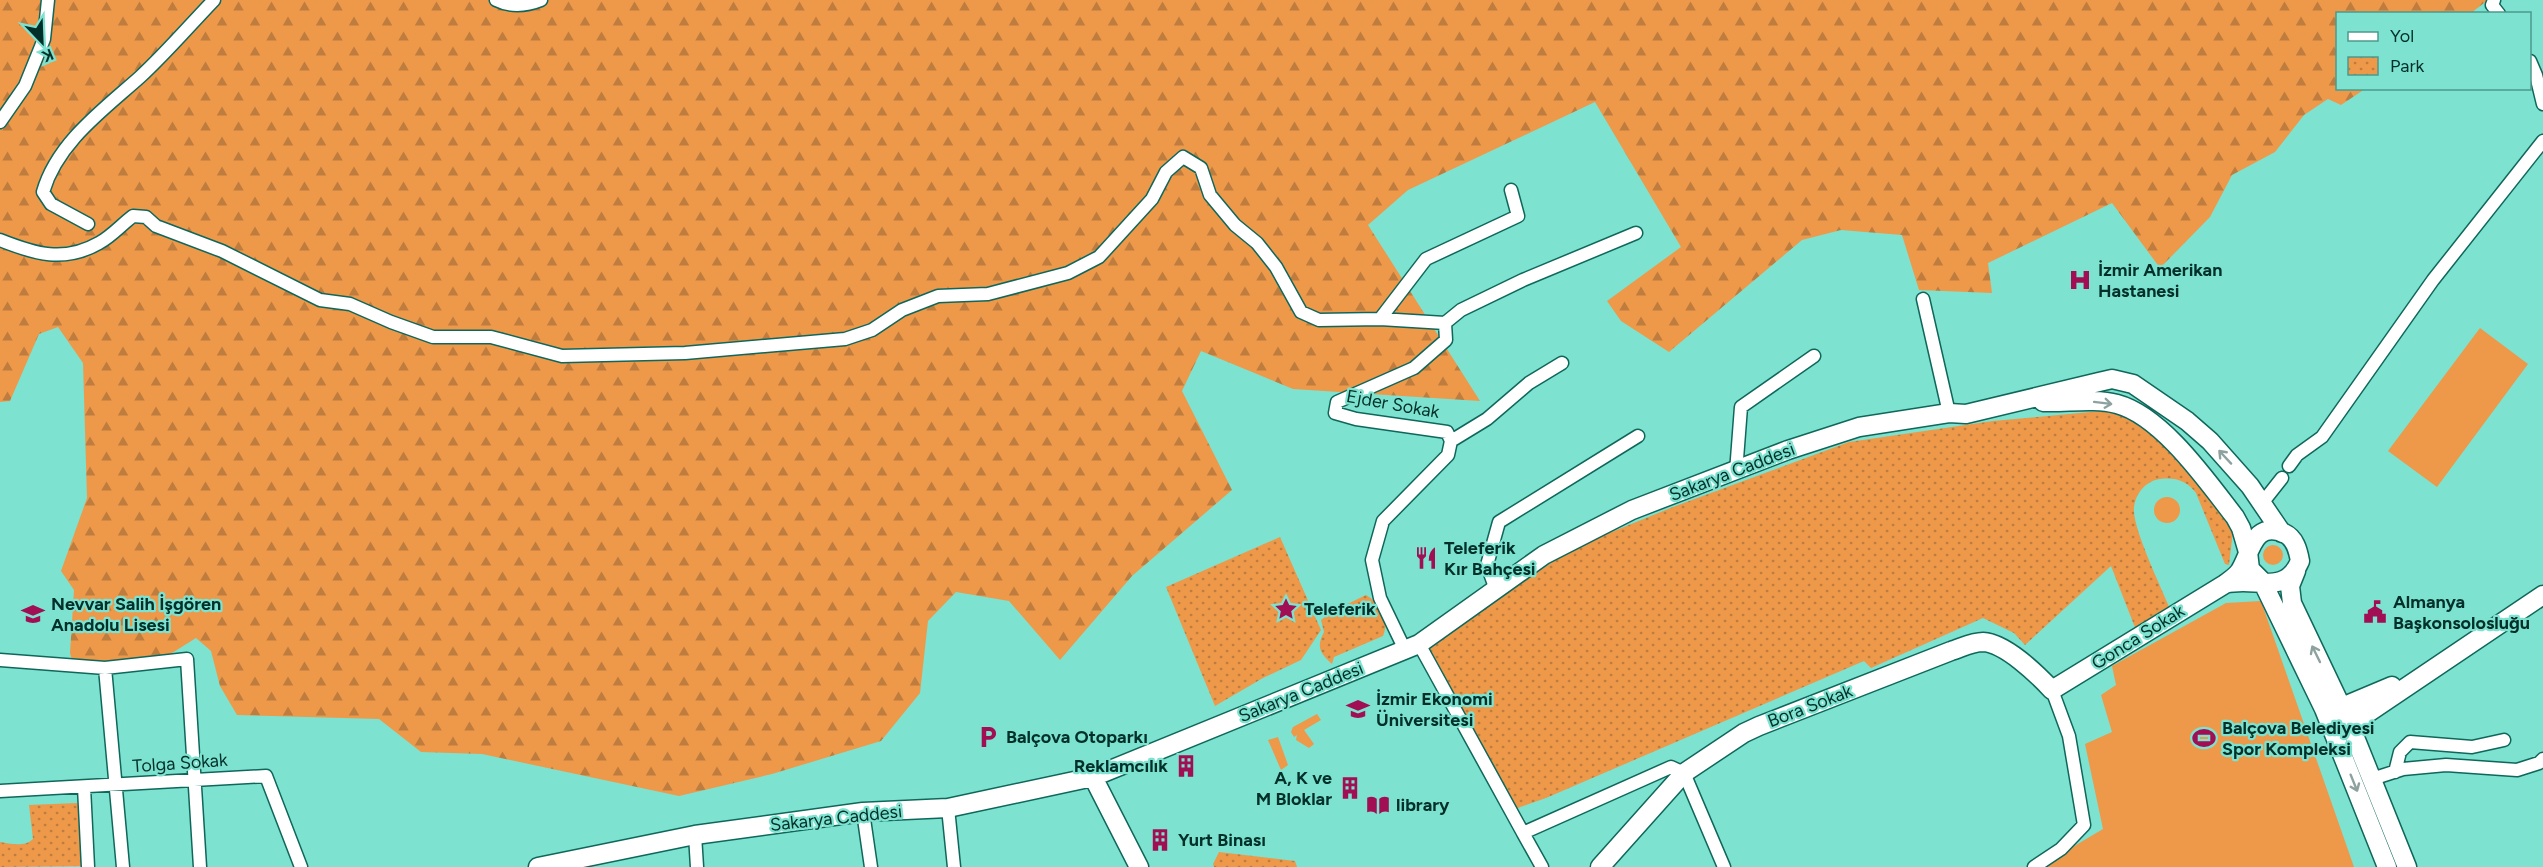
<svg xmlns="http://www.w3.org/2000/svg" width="2543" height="867" viewBox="0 0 2543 867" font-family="Figtree,sans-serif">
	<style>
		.grass { fill: #ee984a }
		.forest { fill: url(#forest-firs) }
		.park { fill: url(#park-dots) }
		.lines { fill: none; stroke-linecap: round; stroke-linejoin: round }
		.street-casing { stroke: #0f675b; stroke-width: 15 }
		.secondary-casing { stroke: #0f675b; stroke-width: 21 }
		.street { stroke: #fff; stroke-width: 12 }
		.secondary { stroke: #fff; stroke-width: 18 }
		.oneway { stroke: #8da29f }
		.labels { text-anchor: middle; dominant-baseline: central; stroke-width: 4.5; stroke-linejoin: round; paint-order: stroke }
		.poi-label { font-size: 18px; font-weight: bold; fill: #01302a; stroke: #7de2cf; text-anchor: start }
		.street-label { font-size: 18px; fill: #01302a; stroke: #7de2cf }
	</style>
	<defs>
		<pattern id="forest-firs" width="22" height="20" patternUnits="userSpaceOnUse" patternTransform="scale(1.5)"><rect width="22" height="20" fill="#ee984a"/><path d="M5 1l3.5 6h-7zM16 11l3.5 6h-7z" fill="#be7c3e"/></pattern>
		<pattern id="park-dots" width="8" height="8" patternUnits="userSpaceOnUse" patternTransform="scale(1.5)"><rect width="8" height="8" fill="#ee984a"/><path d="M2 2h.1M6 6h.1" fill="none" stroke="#be7c3e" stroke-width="1.8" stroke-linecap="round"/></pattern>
	</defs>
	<rect width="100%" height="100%" fill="#7de2cf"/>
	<path class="grass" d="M 2480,328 L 2528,364 L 2437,487 L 2388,451 Z
		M2154 510a13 13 0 1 1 26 0a13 13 0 1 1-26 0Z
		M2263 555a10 10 0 1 1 20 0a10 10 0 1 1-20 0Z
		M 2261,601 L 2354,867 L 2039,867 L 2103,829 L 2085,744 L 2112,732 L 2101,695 L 2116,685 L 2112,666 L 2226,603 Z
		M 1317,714 L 1321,720 L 1304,730 L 1314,744 L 1309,748 L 1296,740 L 1297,735 L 1294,737 L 1291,732 L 1293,727 Z
		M 1278,737 L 1288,765 L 1281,770 L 1268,740 Z"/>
	<path class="forest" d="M 0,0 L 2488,0 L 2471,13 L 2338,14 L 2338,88 L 2365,89 L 2341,105 L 2328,99 L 2304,115 L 2275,152 L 2232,175 L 2210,217 L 2160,268 L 2112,203 L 1988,263 L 1992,293 L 1919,290 L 1902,235 L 1841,230 L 1802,240 L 1669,352 L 1621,321 L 1607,301 L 1681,247 L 1595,102 L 1408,190 L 1368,225 L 1480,401 L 1293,389 L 1201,351 L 1182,391 L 1232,490 L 1132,576 L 1060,660 L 1009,601 L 956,592 L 928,621 L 920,693 L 881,741 L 772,774 L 679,796 L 482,754 L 421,752 L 379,719 L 237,715 L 220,686 L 211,651 L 196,638 L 164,658 L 74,667 L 70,653 L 74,590 L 61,571 L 87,498 L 83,363 L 58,327 L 39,334 L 10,401 L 0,402 Z"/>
	<path class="park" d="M 2101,411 L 2126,416 L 2157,438 L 2223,513 L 2233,531 L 2229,565 L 2225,564 L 2196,493 C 2187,481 2176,477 2160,479 C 2144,481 2133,497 2134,512 C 2135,533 2161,587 2170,609 L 2136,630 L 2111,566 L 2025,645 L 2014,633 L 1983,618 L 1871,668 L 1864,661 L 1546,798 L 1515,809 L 1427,646 L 1575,547 L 1673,507 L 1849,442 L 1993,421 Z
		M 1280,537 L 1321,630 L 1301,660 L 1263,678 L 1215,706 L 1166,587 Z
		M 1366,595 C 1381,604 1390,619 1383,636 L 1334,657 L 1332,664 C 1320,653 1316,647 1324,632 L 1321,620 L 1331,612 Z
		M 77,803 L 81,814 L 84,866 L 0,867 L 0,842 C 11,844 25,847 33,839 L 29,805 Z
		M 1219,852 L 1295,861 L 1297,867 L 1214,867 L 1213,864 Z"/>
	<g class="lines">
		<g class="street-casing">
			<path id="street" d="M 496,0 C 510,7 526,6 541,0
				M 2494,0 L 2492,5 L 2499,14
				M 2530,61 L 2536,75 L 2543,104
				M 0,122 L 25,86 L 44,39 L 48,0
				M 88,224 L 51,204 L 43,192 C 57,143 103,110 140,77 C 166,53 189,26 214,0
				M 0,240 C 35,254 64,263 99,243 C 112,236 121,225 133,216 L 146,217 L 156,226 L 222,251 L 320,300 L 350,304 L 391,322 L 433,337 L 491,337 L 562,356 L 685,353 L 845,339 L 872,330 L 902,310 L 938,296 L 988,294 L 1068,273 L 1099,257 L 1152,199 L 1166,172 L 1183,157 L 1201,168 L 1210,195 L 1235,225 L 1257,243 L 1276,267 L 1301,312 L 1319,320 L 1380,319 L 1445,323
				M 1923,299 L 1949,413
				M 1380,319 L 1426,259 L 1518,216 L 1511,190
				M 1451,441 L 1487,419 L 1529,383 L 1562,363
				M 2289,466 L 2297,455 L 2322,437 L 2433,280 L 2543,141
				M 1736,472 L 1741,407 L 1814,356
				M 2263,502 L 2282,478
				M 1496,590 L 1487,565 L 1499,522 L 1638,436
				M 1419,644 L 1523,833 L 1671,767 L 1684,773 L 1724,867
				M 1405,650 L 1380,598 L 1372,560 L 1383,521 L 1448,455 L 1451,441 L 1447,432 L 1356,419 L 1335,413 L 1337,402 L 1414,368 L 1446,340 L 1445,323 L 1461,310 L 1523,280 L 1636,233
				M 0,660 L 105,668 L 187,659 L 200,867
				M 105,668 L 123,867
				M 2395,772 L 2400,752 L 2410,742 L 2472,747 L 2504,740
				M 2372,779 L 2403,769 L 2446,765 L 2517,770 L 2539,763 L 2543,759
				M 84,787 L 88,867
				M 0,791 L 266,776 L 301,867
				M 948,808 L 954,867
				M 863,812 L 871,867
				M 1523,833 L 1542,867
				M 695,835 L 697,867
				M 2034,867 L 2061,849 L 2084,825 L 2069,736 L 2052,690"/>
		</g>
		<g class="secondary-casing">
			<path id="secondary" d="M 2043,402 C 2068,403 2093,398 2117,404 C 2162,416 2207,481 2235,517 L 2241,528 L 2248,552 L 2250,569 L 2262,581 L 2324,709 L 2387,867
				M 2296,571 L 2290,586 L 2292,603 L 2350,725 L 2407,867
				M 2342,707 L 2392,686
				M 2350,725 L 2543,595
				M 1093,777 L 1139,867
				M 538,867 L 695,835 L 863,812 L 948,808 L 1093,777 L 1419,644 L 1544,555 L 1632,510 L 1788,450 L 1859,427 L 1949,413 L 1966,414 L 2099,382 L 2112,379 L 2133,384 L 2187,421 L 2210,441 L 2250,486 L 2282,533
				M 1600,867 L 1684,773 L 1744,733 L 1759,726 L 1951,651 C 1961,648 1972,642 1983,642 C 2005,643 2037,674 2052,690 L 2225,584 C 2229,581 2236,576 2239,572 C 2251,555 2252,520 2284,533 C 2295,538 2298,550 2300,561 C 2285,597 2254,576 2225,584"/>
		</g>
		<use href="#street" class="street"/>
		<use href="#secondary" class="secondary"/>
	</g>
	<defs><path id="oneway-shaft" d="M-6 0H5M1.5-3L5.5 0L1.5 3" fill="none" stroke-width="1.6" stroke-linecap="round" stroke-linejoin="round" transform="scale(1.5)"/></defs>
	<g class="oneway">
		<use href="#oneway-shaft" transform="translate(2103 403) rotate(7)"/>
		<use href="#oneway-shaft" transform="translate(2225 457) rotate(-133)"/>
		<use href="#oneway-shaft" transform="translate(2316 654) rotate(-116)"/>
		<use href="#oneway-shaft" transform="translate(2354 783) rotate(68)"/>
	</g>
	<defs>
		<g id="hospital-bare" transform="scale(1.8)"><path d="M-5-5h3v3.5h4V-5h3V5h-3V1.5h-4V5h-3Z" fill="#a10e54" stroke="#7de2cf" stroke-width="2.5" paint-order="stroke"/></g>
		<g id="restaurant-bare" transform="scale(1.8)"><path d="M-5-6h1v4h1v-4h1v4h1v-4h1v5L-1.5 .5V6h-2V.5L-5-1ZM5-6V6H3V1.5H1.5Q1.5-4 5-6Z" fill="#a10e54" stroke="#7de2cf" stroke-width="2.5" paint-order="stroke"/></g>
		<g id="sight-bare" transform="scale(1.8)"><path d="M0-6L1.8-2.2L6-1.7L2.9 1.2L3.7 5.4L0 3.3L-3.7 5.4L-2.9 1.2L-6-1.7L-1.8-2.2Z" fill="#a10e54" stroke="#7de2cf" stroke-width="2.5" paint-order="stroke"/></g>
		<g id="civic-bare" transform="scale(1.8)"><path d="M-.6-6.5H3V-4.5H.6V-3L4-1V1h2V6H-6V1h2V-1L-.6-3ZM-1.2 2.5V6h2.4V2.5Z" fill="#a10e54" stroke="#7de2cf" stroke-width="2.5" paint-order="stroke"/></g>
		<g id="school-bare" transform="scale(1.8)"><path d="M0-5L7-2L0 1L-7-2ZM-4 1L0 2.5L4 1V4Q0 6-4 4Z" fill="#a10e54" stroke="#7de2cf" stroke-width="2.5" paint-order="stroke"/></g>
		<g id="university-bare" transform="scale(1.8)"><path d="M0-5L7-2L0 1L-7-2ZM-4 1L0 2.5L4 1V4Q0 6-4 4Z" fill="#a10e54" stroke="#7de2cf" stroke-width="2.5" paint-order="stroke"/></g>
		<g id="parking-bare" transform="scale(1.8)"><path d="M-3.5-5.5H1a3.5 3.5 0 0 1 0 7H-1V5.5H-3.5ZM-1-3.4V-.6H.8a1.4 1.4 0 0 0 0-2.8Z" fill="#a10e54" stroke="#7de2cf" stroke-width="2.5" paint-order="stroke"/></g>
		<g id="stadium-bare" transform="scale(1.8)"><path d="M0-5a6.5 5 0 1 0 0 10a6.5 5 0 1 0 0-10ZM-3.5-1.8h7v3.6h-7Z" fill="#a10e54" stroke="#7de2cf" stroke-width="2.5" paint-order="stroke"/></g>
		<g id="building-bare" transform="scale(1.8)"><path d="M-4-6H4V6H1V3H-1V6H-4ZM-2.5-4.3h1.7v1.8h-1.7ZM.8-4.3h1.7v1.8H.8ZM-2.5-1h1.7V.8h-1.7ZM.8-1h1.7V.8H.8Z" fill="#a10e54" stroke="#7de2cf" stroke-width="2.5" paint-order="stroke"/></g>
		<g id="library-bare" transform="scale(1.8)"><path d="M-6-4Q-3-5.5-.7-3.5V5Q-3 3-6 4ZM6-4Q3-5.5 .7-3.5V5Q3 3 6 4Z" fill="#a10e54" stroke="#7de2cf" stroke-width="2.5" paint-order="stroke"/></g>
	</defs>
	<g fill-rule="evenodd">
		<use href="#hospital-bare" x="2080" y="280"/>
		<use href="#restaurant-bare" x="1426" y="558"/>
		<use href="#sight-bare" x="1286" y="609"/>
		<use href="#civic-bare" x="2375" y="612"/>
		<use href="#school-bare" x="33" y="614"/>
		<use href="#university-bare" x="1358" y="709"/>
		<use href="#parking-bare" x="988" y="737"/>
		<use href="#stadium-bare" x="2204" y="738"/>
		<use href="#building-bare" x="1186" y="766"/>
		<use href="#building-bare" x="1350" y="788"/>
		<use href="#library-bare" x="1378" y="805"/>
		<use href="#building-bare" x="1160" y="840"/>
	</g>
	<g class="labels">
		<g class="poi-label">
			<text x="2098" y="270">İzmir Amerikan<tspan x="2098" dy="21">Hastanesi</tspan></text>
			<text x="1444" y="548">Teleferik<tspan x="1444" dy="21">Kır Bahçesi</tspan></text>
			<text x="2393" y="602">Almanya<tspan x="2393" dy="21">Başkonsolosluğu</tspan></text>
			<text x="51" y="604">Nevvar Salih İşgören<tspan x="51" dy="21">Anadolu Lisesi</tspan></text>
			<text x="1304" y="609">Teleferik</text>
			<text x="1376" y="699">İzmir Ekonomi<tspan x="1376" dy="21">Üniversitesi</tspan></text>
			<text x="2222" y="728">Balçova Belediyesi<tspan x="2222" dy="21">Spor Kompleksi</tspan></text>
			<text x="1006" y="737">Balçova Otoparkı</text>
			<text x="1168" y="766" text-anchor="end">Reklamcılık</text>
			<text x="1332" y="778" text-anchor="end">A, K ve<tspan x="1332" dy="21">M Bloklar</tspan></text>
			<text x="1396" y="805">library</text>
			<text x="1178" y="840">Yurt Binası</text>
		</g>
		<g class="street-label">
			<text transform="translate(1393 404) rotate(10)">Ejder Sokak</text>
			<text transform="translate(1732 472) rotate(-21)">Sakarya Caddesi</text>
			<text transform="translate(2138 637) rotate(-32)">Gonca Sokak</text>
			<text transform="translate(1301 692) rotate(-22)">Sakarya Caddesi</text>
			<text transform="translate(1810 706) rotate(-21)">Bora Sokak</text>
			<text transform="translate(180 763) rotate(-4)">Tolga Sokak</text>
			<text transform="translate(836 818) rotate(-6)">Sakarya Caddesi</text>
		</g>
	</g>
	<rect x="2336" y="12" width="195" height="78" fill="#7de2cf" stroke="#4b9b8d" stroke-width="1.5"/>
	<rect x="2348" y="32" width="30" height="9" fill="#ffffff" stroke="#4b9b8d" stroke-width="1.5"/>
	<text x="2390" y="42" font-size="18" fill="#01302a">Yol</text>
	<rect x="2348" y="57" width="30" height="18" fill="url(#park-dots)" stroke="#4b9b8d" stroke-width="1.5"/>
	<text x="2390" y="72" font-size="18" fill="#01302a">Park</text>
	<g transform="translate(42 42) rotate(157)" stroke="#7de2cf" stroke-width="4.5" paint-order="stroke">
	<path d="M0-4.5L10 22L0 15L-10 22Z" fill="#01302a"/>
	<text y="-9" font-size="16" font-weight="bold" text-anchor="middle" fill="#01302a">K</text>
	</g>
</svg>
